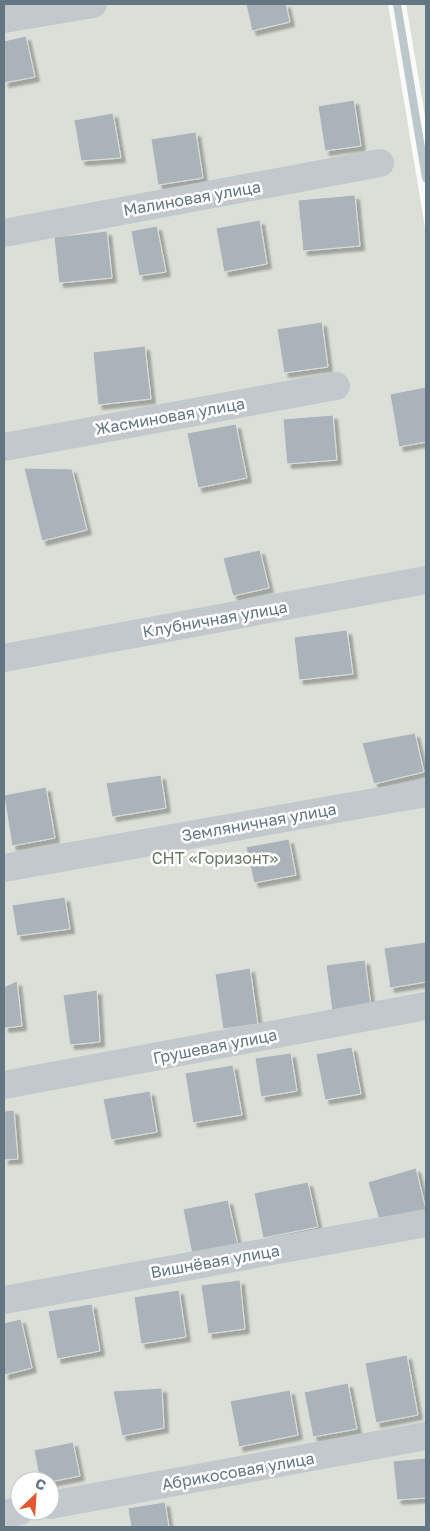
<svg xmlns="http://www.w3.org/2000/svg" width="430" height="1531" viewBox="0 0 430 1531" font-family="'Golos Text',sans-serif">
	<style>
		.green { fill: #dadfd7; fill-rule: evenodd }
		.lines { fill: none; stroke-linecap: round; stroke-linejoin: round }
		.stream { stroke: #bbc7cb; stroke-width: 8 }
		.building { fill: #aab3b9; stroke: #dcdcda; filter: url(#shadow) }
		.street { stroke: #c3c8cc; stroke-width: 28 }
		.labels { text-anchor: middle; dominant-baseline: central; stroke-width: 5; stroke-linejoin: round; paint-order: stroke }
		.street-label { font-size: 16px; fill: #657683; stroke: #fff }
		.park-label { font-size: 16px; fill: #687a64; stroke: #fff }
	</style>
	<defs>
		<filter id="shadow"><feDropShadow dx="4.5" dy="4.5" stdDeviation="1" flood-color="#0004"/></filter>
	</defs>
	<rect width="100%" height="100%" fill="#fafaf8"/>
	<path class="green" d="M 4,4 L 388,4 L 426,234 L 426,1527 L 4,1527 ZM 20,1481 L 50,1481 L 50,1511 L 20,1511 Z
		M 406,4 L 426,4 L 426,122 Z"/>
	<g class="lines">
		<path class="stream" d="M 397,4 L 426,178"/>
	</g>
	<path class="building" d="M 246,4 L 286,4 L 290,22 L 252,31 Z
		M 26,36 L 35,77 L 4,83 L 4,41 Z
		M 354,100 L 361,146 L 325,151 L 318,106 Z
		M 113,113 L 121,158 L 81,161 L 74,120 Z
		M 196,132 L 203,178 L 158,185 L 151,139 Z
		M 355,195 L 360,246 L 303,251 L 298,200 Z
		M 260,220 L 267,264 L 224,272 L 216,228 Z
		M 157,226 L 166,272 L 139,276 L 131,231 Z
		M 107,231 L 112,278 L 59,283 L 54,237 Z
		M 322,322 L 328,367 L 284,373 L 277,329 Z
		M 145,346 L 151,399 L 98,405 L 93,352 Z
		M 426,387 L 426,442 L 399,447 L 390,394 Z
		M 333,415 L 337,460 L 287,464 L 283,419 Z
		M 236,424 L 247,478 L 198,488 L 187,433 Z
		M 24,468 L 72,469 L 87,530 L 42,541 Z
		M 260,550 L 269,588 L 233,596 L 223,558 Z
		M 347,630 L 353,674 L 299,680 L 294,637 Z
		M 415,733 L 424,772 L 374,784 L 362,743 Z
		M 161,775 L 166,808 L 112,817 L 106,783 Z
		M 46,787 L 55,838 L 12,846 L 4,795 Z
		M 289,839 L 296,875 L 254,883 L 246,847 Z
		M 65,897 L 70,929 L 17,936 L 12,905 Z
		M 426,942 L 426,982 L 390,988 L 384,948 Z
		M 365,960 L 371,1006 L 332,1011 L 326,965 Z
		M 250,968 L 258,1024 L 223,1029 L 215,974 Z
		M 17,981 L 22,1026 L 4,1028 L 4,987 Z
		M 97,990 L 100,1042 L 70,1045 L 63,995 Z
		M 352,1047 L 361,1094 L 325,1100 L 316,1054 Z
		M 291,1053 L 297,1091 L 261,1097 L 255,1058 Z
		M 233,1065 L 242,1115 L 193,1123 L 185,1073 Z
		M 150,1091 L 157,1132 L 111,1140 L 103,1099 Z
		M 14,1110 L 18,1159 L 4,1160 L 4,1111 Z
		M 416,1168 L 426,1210 L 380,1223 L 368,1182 Z
		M 308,1182 L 318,1227 L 263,1238 L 254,1193 Z
		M 228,1200 L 238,1245 L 192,1254 L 183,1209 Z
		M 240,1280 L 245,1329 L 208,1334 L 201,1285 Z
		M 179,1290 L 186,1337 L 141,1344 L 134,1297 Z
		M 92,1304 L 100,1351 L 57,1359 L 48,1311 Z
		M 21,1319 L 32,1368 L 4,1375 L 4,1323 Z
		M 407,1355 L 418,1415 L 376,1423 L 365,1363 Z
		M 348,1383 L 357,1429 L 313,1437 L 304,1392 Z
		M 162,1388 L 164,1428 L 122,1436 L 113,1391 Z
		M 290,1390 L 298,1435 L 239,1447 L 230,1401 Z
		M 73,1442 L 80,1476 L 50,1482 L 40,1481 L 34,1450 Z
		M 426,1458 L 426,1498 L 397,1500 L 393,1461 Z
		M 165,1502 L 169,1527 L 131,1527 L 128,1508 Z"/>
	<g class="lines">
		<path class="street" d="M 4,19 L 93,4
			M 4,233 L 380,163
			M 4,447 L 336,386
			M 4,658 L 426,580
			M 4,868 L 426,793
			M 4,1085 L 426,1006
			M 4,1300 L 426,1223
			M 50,1505 L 426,1436
			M 4,1514 L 20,1511"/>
	</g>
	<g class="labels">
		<g class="street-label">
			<text transform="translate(192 198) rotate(-10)">Малиновая улица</text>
			<text transform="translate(170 416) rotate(-10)">Жасминовая улица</text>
			<text transform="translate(215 619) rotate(-10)">Клубничная улица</text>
			<text transform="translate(259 822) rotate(-10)">Земляничная улица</text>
			<text transform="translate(215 1046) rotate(-11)">Грушевая улица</text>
			<text transform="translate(215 1261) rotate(-10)">Вишнёвая улица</text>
			<text transform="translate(238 1471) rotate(-10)">Абрикосовая улица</text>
		</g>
		<g class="park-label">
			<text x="215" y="858">СНТ «Горизонт»</text>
		</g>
	</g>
	<rect width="430" height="1531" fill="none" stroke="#657683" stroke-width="10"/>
	<g transform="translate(35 1496) rotate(25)"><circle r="24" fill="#ffffff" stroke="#c1c8cd"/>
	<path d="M0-4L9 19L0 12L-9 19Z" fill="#e4572e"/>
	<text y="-8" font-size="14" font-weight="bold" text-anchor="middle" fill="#657683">С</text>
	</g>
</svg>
